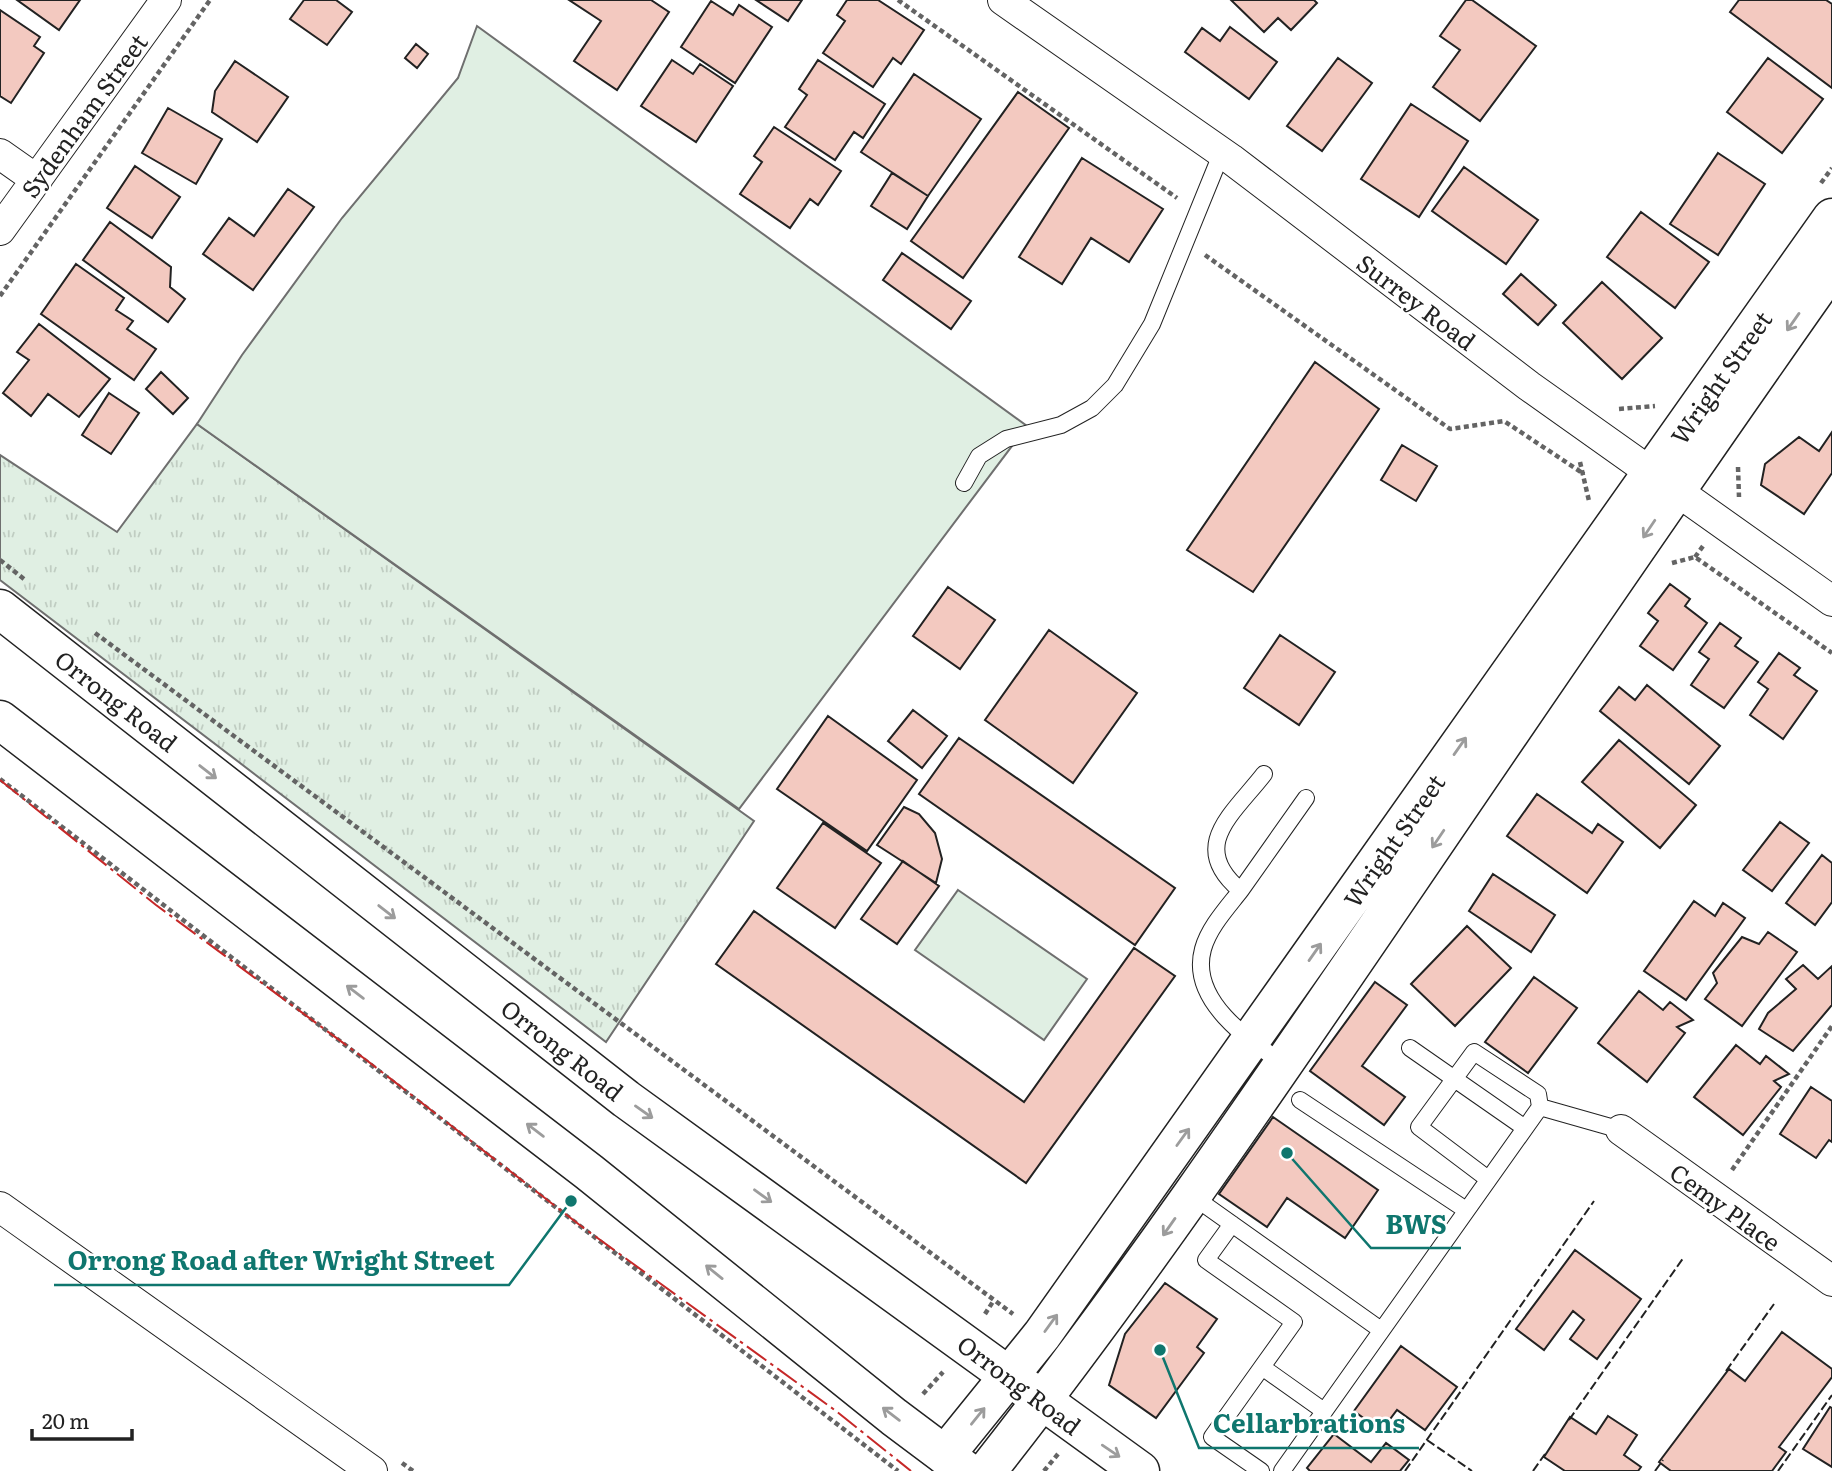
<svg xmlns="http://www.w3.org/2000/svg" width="1832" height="1471" viewBox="0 0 1832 1471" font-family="Literata,serif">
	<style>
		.grass { fill: url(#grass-tufts); stroke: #6f6f6f; stroke-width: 2 }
		.green { fill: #e0efe3; stroke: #6f6f6f; stroke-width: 2 }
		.building { fill: #f3c9c0; stroke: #222; stroke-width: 2 }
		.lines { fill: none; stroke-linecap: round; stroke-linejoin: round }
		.lane-casing { stroke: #222; stroke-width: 18 }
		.street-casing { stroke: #222; stroke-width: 32 }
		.secondary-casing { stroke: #222; stroke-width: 41 }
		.highway-casing { stroke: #222; stroke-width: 41 }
		.path { stroke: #646464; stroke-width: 4.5; stroke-dasharray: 5 3.5; stroke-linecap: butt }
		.lane { stroke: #fff; stroke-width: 16 }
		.street { stroke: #fff; stroke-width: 30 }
		.secondary { stroke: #fff; stroke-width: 38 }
		.highway { stroke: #fff; stroke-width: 38 }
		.fence { stroke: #222; stroke-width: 2; stroke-dasharray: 9 3.5; stroke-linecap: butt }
		.power { stroke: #c62828; stroke-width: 2; stroke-dasharray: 24 5 3.5 5; stroke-linecap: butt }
		.oneway { stroke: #9c9c9c }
		.labels { text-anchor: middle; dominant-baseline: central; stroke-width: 5; stroke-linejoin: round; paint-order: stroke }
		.street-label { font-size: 24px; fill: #222; stroke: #fff }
		.leader { fill: none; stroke: #0f766e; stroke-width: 2.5 }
		.callout-dot { fill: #0f766e; stroke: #fff; stroke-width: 2.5 }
		.callout-label { font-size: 26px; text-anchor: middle; font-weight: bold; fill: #0f766e; stroke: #fff; stroke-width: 5; stroke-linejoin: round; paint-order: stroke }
	</style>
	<defs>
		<pattern id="grass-tufts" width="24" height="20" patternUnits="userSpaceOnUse" patternTransform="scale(1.75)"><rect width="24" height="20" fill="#e0efe3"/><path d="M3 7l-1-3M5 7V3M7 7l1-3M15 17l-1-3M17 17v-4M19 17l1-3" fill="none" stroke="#c0cdc2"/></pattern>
	</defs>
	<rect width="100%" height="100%" fill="#fff"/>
	<path class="grass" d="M 197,424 L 754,821 L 606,1042 L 0,580 L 0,455 L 117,532 Z"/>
	<path class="green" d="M 477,26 L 1027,426 L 739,809 L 197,424 L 242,355 L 342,218 L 458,78 Z
		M 958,890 L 1087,979 L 1044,1040 L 915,950 Z"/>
	<path class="building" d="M 17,0 L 80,0 L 59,30 Z
		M 304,0 L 336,0 L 352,12 L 327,45 L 290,19 Z
		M 569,0 L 651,0 L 669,12 L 617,90 L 574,61 L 601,21 Z
		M 756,0 L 802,0 L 788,21 Z
		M 847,0 L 878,0 L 924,30 L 901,64 L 893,58 L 873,87 L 823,53 L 845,21 L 837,15 Z
		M 1231,0 L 1314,0 L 1317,3 L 1291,30 L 1278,18 L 1264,32 Z
		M 1466,0 L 1472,0 L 1536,46 L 1480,121 L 1433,87 L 1460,50 L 1440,36 Z
		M 1739,0 L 1826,0 L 1832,4 L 1832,88 L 1730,12 Z
		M 711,1 L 733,15 L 739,5 L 772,27 L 735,83 L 681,47 Z
		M 0,10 L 40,37 L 34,46 L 44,53 L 11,103 L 0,96 Z
		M 1230,27 L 1277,62 L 1249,99 L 1185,52 L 1202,28 L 1220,41 Z
		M 416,44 L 428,54 L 417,68 L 405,58 Z
		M 1338,58 L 1372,83 L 1322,151 L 1287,126 Z
		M 1768,58 L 1823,99 L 1782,153 L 1727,112 Z
		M 672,60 L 693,74 L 700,64 L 733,86 L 696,142 L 641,106 Z
		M 818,60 L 885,104 L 863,138 L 854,132 L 835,160 L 785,127 L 807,95 L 799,89 Z
		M 235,61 L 288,97 L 257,142 L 212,112 L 215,91 Z
		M 914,74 L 981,119 L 928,196 L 861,152 Z
		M 1018,92 L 1069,128 L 963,278 L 911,241 Z
		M 1411,104 L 1468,141 L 1419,217 L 1361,179 Z
		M 168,108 L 222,139 L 196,184 L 142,153 Z
		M 774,127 L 841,171 L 818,205 L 810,199 L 790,228 L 740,194 L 762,162 L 754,156 Z
		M 1718,153 L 1765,184 L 1718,255 L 1670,224 Z
		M 1082,158 L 1163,209 L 1129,262 L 1091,238 L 1062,284 L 1019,257 Z
		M 135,166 L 180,197 L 152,238 L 107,208 Z
		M 1464,167 L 1538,220 L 1506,264 L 1432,211 Z
		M 892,173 L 928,196 L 907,229 L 871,206 Z
		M 288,189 L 314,207 L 253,290 L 203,254 L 229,218 L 254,236 Z
		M 1641,212 L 1709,262 L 1675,308 L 1607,257 Z
		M 110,222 L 171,267 L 170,287 L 185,299 L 168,322 L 83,260 Z
		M 902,253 L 971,301 L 951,329 L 883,280 Z
		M 76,264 L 124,298 L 116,310 L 133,321 L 127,329 L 156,349 L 134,380 L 41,314 Z
		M 1521,274 L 1556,305 L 1538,325 L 1503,294 Z
		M 1602,282 L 1662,338 L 1622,379 L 1563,323 Z
		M 39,324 L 110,379 L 79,417 L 48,394 L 31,416 L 3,393 L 29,360 L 17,352 Z
		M 1315,362 L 1379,409 L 1253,592 L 1187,550 Z
		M 161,372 L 188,398 L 173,414 L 146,389 Z
		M 109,393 L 139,413 L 111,454 L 82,435 Z
		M 1832,432 L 1832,473 L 1804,514 L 1761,485 L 1765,464 L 1799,437 L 1819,451 Z
		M 1402,445 L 1437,466 L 1416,501 L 1381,480 Z
		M 1670,584 L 1690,599 L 1685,606 L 1707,623 L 1673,670 L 1640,646 L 1658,621 L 1648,613 Z
		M 948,587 L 995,620 L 960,669 L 913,636 Z
		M 1720,623 L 1741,638 L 1735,646 L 1758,662 L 1724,708 L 1691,685 L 1709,659 L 1699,652 Z
		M 1049,630 L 1137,693 L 1073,783 L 985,720 Z
		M 1280,635 L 1335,672 L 1299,725 L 1244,688 Z
		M 1779,653 L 1800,668 L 1794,675 L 1817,691 L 1783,739 L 1750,715 L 1768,689 L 1758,682 Z
		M 1647,685 L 1720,746 L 1689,784 L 1600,711 L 1619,687 L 1635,700 Z
		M 913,710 L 947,736 L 922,768 L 888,741 Z
		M 828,716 L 917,780 L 867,851 L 777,789 Z
		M 959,738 L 1175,888 L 1135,945 L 919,794 Z
		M 1619,740 L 1696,805 L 1660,848 L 1582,782 Z
		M 1537,794 L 1592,833 L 1598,824 L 1623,842 L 1587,893 L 1507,836 Z
		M 904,807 L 919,814 L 935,833 L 942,859 L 936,883 L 877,845 Z
		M 1780,822 L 1809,843 L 1772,891 L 1743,870 Z
		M 823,823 L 881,863 L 835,928 L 777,888 Z
		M 1822,855 L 1832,863 L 1832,902 L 1815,925 L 1786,903 Z
		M 903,861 L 939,886 L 897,944 L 861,919 Z
		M 1493,874 L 1555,915 L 1531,952 L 1469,911 Z
		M 1694,901 L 1715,916 L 1723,903 L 1745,918 L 1686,1000 L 1644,971 Z
		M 754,911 L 1024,1102 L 1134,948 L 1175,976 L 1026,1183 L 716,964 Z
		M 1467,926 L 1511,968 L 1455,1026 L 1411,984 Z
		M 1768,932 L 1797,952 L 1742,1026 L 1705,999 L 1717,983 L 1713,973 L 1742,937 L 1759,944 Z
		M 1803,965 L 1818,979 L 1832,966 L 1832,1005 L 1793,1051 L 1759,1029 L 1768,1013 L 1796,989 L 1786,979 Z
		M 1534,977 L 1577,1008 L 1528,1073 L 1485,1042 Z
		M 1375,982 L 1407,1005 L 1362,1066 L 1405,1097 L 1384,1125 L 1310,1071 Z
		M 1639,991 L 1663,1010 L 1670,1002 L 1693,1020 L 1677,1027 L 1685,1033 L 1647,1082 L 1598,1043 Z
		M 1736,1045 L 1760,1064 L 1766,1056 L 1789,1074 L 1774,1081 L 1781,1087 L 1743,1135 L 1694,1097 Z
		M 1811,1087 L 1832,1101 L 1832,1142 L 1829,1140 L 1816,1158 L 1780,1134 Z
		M 1273,1117 L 1378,1190 L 1345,1238 L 1287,1198 L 1267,1227 L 1219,1194 Z
		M 1575,1250 L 1641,1299 L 1597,1359 L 1570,1339 L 1584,1320 L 1573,1311 L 1544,1350 L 1516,1329 Z
		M 1165,1283 L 1217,1319 L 1197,1347 L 1204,1353 L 1156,1418 L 1109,1385 L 1125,1334 Z
		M 1782,1332 L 1832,1369 L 1832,1377 L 1779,1447 L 1786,1452 L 1772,1471 L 1671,1471 L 1659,1462 L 1729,1369 L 1745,1381 Z
		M 1401,1346 L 1457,1387 L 1425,1430 L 1397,1410 L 1381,1431 L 1354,1411 Z
		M 1830,1407 L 1832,1408 L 1832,1467 L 1803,1449 Z
		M 1608,1416 L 1637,1435 L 1624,1455 L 1641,1467 L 1638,1471 L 1565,1471 L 1544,1457 L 1570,1417 L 1596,1434 Z
		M 1334,1434 L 1371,1462 L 1386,1443 L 1409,1460 L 1400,1471 L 1310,1471 L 1307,1468 Z"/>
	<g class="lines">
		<g class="lane-casing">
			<path id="lane" d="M 964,483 L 979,456 L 1006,439 L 1061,425 L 1092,408 L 1115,385 L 1152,324 L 1222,152
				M 1240,890 C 1188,846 1233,814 1264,774
				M 1410,1048 L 1525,1128
				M 1284,1064 C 1248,1040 1189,1000 1203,949 C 1209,927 1228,907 1241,890 C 1263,859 1284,829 1306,798
				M 1300,1100 L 1466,1210
				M 1540,1107 L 1621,1130
				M 1191,1195 L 1381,1330
				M 1232,1224 L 1206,1260 L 1294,1322 L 1262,1367
				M 1261,1471 L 1212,1437 L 1262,1367 L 1324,1411
				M 1282,1471 L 1540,1107 L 1538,1094 L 1474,1052 L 1419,1127 L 1488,1179"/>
		</g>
		<g class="street-casing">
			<path id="street" d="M 1003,0 L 1231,159 L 1529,386 L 1832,601
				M 0,154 L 37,180
				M 0,230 L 166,0
				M 1621,1130 L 1832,1281
				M 0,1207 L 372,1471"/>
		</g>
		<g class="secondary-casing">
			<path id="secondary" d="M 945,1455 L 1042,1335 L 1832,218
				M 987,1471 C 1136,1282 1272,1081 1408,882 C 1548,676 1689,470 1832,267"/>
		</g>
		<g class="highway-casing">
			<path id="highway" d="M 0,609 L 626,1099 L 1140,1471
				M 0,720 L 589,1172 L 894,1417 L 966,1471"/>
		</g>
		<path class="path" d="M 898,0 L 1177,198
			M 1821,183 L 1832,168
			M 1205,255 L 1450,429 L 1504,421 L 1584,474
			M 0,296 L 210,0
			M 1619,409 L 1655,406
			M 1580,462 L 1589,501
			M 1738,467 L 1739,497
			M 1695,557 L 1703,546
			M 0,560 L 24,579
			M 1672,563 L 1695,557 L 1832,653
			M 95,633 L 1013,1314
			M 0,779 L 898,1471
			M 1732,1170 L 1832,1026
			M 985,1314 L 994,1300
			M 923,1394 L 943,1372
			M 402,1463 L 413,1471
			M 1044,1471 L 1058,1454"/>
		<use href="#lane" class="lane"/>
		<use href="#street" class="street"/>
		<use href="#secondary" class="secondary"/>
		<use href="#highway" class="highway"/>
		<path class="fence" d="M 1726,1371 L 1774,1304
			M 1569,1420 L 1684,1257
			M 1427,1440 L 1472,1471
			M 1405,1471 L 1594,1201
			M 1533,1471 L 1545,1454
			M 1655,1471 L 1663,1460
			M 1778,1471 L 1832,1395"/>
		<path class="power" d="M 0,780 L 156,905 L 365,1059 L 581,1226 L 836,1411 L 911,1471"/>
	</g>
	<defs><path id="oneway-shaft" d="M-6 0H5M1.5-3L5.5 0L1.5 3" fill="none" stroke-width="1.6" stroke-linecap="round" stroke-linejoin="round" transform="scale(1.75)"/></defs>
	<g class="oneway">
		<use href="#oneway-shaft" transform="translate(1793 322) rotate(125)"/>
		<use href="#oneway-shaft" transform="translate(1649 529) rotate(124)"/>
		<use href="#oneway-shaft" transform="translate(1460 746) rotate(-55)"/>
		<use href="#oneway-shaft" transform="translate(208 772) rotate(38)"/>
		<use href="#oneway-shaft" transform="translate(1438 839) rotate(124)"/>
		<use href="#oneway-shaft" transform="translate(387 912) rotate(38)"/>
		<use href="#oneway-shaft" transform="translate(1315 952) rotate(-55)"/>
		<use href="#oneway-shaft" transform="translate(355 992) rotate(-143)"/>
		<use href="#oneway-shaft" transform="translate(644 1112) rotate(35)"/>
		<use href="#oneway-shaft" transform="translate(535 1130) rotate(-143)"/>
		<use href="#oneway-shaft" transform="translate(1183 1137) rotate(-54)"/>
		<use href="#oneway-shaft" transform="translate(763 1196) rotate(36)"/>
		<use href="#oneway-shaft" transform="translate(1169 1227) rotate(125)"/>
		<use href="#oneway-shaft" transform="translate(714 1272) rotate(-141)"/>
		<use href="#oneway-shaft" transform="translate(1051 1323) rotate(-54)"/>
		<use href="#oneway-shaft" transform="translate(891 1414) rotate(-143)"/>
		<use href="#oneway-shaft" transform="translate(978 1416) rotate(-51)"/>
		<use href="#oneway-shaft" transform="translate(1111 1451) rotate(34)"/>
	</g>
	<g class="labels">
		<g class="street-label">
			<text transform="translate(83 115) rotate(-54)">Sydenham Street</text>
			<text transform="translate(1417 301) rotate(37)">Surrey Road</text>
			<text transform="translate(1720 377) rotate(-55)">Wright Street</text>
			<text transform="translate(117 700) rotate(38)">Orrong Road</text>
			<text transform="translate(1393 840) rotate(-55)">Wright Street</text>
			<text transform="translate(563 1049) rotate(38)">Orrong Road</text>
			<text transform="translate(1726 1206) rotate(36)">Cemy Place</text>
			<text transform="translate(1020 1384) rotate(37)">Orrong Road</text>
		</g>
	</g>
	<path class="leader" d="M1287 1153L1371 1248H1461M571 1201L509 1285H54M1160 1350L1199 1448H1419"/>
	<g class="callout-dot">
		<circle cx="1287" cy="1153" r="7"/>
		<circle cx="571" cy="1201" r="7"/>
		<circle cx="1160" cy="1350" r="7"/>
	</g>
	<g class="callout-label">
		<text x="1416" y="1234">BWS</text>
		<text x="281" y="1270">Orrong Road after Wright Street</text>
		<text x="1309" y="1433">Cellarbrations</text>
	</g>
	<path d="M32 1429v10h100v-10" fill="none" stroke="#222222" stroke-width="3.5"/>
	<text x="42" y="1429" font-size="21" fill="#222222" stroke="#ffffff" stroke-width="5" paint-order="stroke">20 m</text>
</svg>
